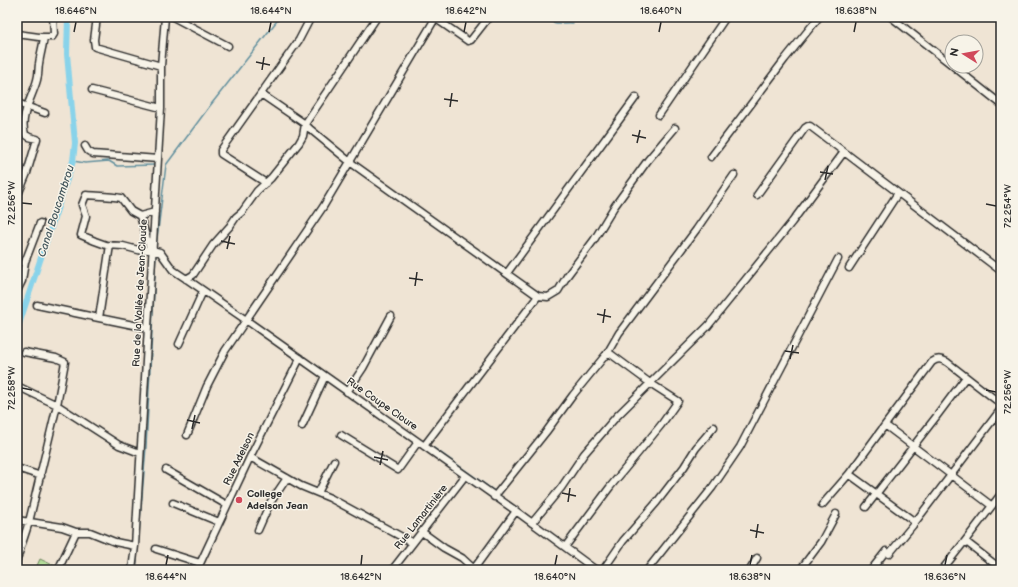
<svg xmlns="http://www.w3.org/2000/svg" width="1018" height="587" viewBox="0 0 1018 587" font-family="'Balsamiq Sans',sans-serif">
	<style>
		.green { fill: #b3dc99; stroke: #6f8462 }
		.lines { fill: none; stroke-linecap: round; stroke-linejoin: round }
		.stream { stroke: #63909e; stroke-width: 1.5 }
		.canal { stroke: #89d3ea; stroke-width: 6 }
		.street-casing { stroke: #2b2b2b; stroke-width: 9 }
		.street { stroke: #f7f3e8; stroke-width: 6 }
		.ticks { fill: none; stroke: #2b2b2b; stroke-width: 1.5 }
		.poi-dot { fill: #d1495b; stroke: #f7f3e8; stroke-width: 1.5 }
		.labels { text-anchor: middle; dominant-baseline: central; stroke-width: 3; stroke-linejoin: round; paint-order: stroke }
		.street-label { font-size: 10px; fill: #2b2b2b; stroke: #f7f3e8 }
		.poi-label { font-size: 10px; font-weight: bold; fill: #2b2b2b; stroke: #f7f3e8; text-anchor: start }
		.water-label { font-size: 11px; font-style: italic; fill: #42555b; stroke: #f7f3e8 }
		.neatline { fill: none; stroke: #2b2b2b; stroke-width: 1.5 }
		.ticks-label { font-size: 10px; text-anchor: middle; fill: #2b2b2b }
	</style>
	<rect width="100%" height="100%" fill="#efe4d4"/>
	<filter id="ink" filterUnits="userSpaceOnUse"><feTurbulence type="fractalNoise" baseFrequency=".025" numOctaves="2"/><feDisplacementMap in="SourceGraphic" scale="8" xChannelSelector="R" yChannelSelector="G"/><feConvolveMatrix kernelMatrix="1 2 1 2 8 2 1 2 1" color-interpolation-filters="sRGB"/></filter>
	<g filter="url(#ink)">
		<path class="green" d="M 40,559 L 57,567 L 55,570 L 35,570 Z"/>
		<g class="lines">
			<path class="stream" d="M 546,17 C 553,26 562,22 573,23
				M 73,161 L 85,163 L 109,161 L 117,166 L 154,165
				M 156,247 L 166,165 L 209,107 L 280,17
				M 434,448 L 496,492
				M 499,495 L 533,520
				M 536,522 L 558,538
				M 136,570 L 146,447 L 156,253"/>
			<path class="canal" d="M 17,330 L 73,161 L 75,143 L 67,54 L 68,17"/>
			<g class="street-casing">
				<path id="street" d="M 97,17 L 94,40 L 95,47 L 161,66
					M 173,17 L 228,46
					M 891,17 L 952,65
					M 435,18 L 468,41 L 471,40 L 489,17
					M 17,34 L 39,37 L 52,37 L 54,34 L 53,17
					M 953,66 L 1001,104
					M 92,90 L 161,108
					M 261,94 L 305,124 L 310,129 L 350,162 L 538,296 L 548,297 L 558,291 L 567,276 L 594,240 L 614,207 L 648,160 L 675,128
					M 17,103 L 45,113
					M 659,115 L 726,17
					M 85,146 L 88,151 L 93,154 L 158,159
					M 711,157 L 785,59 L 819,17
					M 266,183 L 221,154 L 221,150 L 299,40 L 311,17
					M 757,195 L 805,128 L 808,126 L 810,126 L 1001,271
					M 17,197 L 27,173 L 37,139 L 29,137 L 25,134 C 19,116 33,96 37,80 C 39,74 38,70 39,64 C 40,55 43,46 44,37
					M 140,216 L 150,249
					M 110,245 L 99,318 L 148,328
					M 153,248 L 142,251 L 123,246 L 106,245 L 95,241 L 81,235 L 86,216 L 82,205 L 86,195 C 98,196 110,196 121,198 L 131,211 L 140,216 L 155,212
					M 152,250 L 160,252 L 173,270 L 188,280 L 246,320 L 516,511 L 596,570
					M 849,268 L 898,193
					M 507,273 L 636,97
					M 186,279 L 193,275 L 213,245 L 230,226 L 236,217 L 242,212 L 257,191 L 271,178 L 299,143 L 303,136 L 305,124 L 377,17
					M 17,291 L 22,281 L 25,262 L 40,223
					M 37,305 L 99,318
					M 179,344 L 203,291
					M 17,386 L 57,405 L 65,362 L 56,358 L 24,352
					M 347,392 L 363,368 L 391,316
					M 885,425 L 849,474 L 915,522
					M 302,426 L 325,376
					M 187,435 L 207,386 L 225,351 L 323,207 L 436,17
					M 341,435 L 398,470 L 418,442
					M 424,446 L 538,296
					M 250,457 L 301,486 L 330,498 L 413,543
					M 17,468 L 41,476
					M 166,470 L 227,505
					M 318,493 L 334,461
					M 494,497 L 546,432 L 573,395 L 608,352 L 619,333 L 696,230 L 734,175
					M 173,503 L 219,522
					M 822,505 L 849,474
					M 992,506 L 885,425 L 932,362 C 938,358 941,359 947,362 L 1001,404
					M 866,507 L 936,417 L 966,377
					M 17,520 L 62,527 L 76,532 L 90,532 L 115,542 L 135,546
					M 532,523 L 561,488 L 584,454 L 616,417 L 708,326 L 792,222 L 844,152
					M 258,530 L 270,503 L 287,478
					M 422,532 L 444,548 L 462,558 L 475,570
					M 965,541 L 1001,569
					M 565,547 L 610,487 L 661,425 L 678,401 L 650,383 L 608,352
					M 156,549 L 200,563
					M 889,554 L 913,525 L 1001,409
					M 17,559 L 29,522 L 57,405 L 119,445 L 140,453
					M 58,570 L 76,532
					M 132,570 L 135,546 L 161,108 L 161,66 L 165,17
					M 197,570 L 250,457 L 300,358
					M 392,570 L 465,476
					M 473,570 L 516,511
					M 603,570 L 623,541 L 657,502 L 684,467 L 696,448 L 714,427
					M 647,570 L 712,488 L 740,447 L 838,259
					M 750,570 L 757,558
					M 800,570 L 821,542 L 836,514
					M 871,570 L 886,551
					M 942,570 L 965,541 L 1001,494"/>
			</g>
			<use href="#street" class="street"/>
		</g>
	</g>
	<path class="ticks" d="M 74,32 L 76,22M 269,32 L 271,22M 464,32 L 466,22M 659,32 L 661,22M 854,32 L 856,22M 256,62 L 270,65M 262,70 L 264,57M 444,99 L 458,101M 450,107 L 452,93M 632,135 L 646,138M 637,143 L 640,130M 820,172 L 833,174M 825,180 L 828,166M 22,203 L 32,204M 986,204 L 996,206M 221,241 L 235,244M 227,249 L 230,236M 409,278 L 423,280M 415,286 L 417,272M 597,314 L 611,317M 603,323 L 605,309M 785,351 L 799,353M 790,359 L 793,345M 22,388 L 32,390M 986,390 L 996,392M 187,420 L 200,423M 192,429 L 195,415M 374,457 L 388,460M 380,465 L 383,451M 562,493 L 576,496M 568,502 L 570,488M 750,530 L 764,533M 756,538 L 758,524M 166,565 L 168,555M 361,565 L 362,555M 555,565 L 557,555M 750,565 L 752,555M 945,565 L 947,555"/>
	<circle class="poi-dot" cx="239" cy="500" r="4"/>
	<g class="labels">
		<g class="street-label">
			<text transform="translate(140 293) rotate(-87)">Rue de la Vallée de Jean-Claude</text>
			<text transform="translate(382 404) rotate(35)">Rue Coupe Cloure</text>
			<text transform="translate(239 459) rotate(-64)">Rue Adelson</text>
			<text transform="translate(421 517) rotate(-52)">Rue Lamartinière</text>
		</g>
		<g class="poi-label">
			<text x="247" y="494">College<tspan x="247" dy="12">Adelson Jean</tspan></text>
		</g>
		<g class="water-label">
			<text transform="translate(56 211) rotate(-72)">Canal Boucambrou</text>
		</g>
	</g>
	<rect width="1018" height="587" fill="none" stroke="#f7f3e8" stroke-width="44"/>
	<g transform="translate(964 54) rotate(281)"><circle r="19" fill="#f7f3e8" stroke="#a5a39c"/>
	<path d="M0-3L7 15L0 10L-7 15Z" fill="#d1495b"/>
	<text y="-6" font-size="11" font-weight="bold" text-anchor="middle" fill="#2b2b2b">N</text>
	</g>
	<rect x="22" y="22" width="974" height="543" class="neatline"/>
	<g class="ticks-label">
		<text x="76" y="14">18.646°N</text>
		<text x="271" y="14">18.644°N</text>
		<text x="466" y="14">18.642°N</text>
		<text x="661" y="14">18.640°N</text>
		<text x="856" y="14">18.638°N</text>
		<text transform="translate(11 203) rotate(-90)" y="4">72.256°W</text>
		<text transform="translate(1007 206) rotate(-90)" y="4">72.254°W</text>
		<text transform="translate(11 388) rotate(-90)" y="4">72.258°W</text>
		<text transform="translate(1007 392) rotate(-90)" y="4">72.256°W</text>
		<text x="166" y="580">18.644°N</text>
		<text x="361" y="580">18.642°N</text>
		<text x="555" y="580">18.640°N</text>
		<text x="750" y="580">18.638°N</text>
		<text x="945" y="580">18.636°N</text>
	</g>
</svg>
